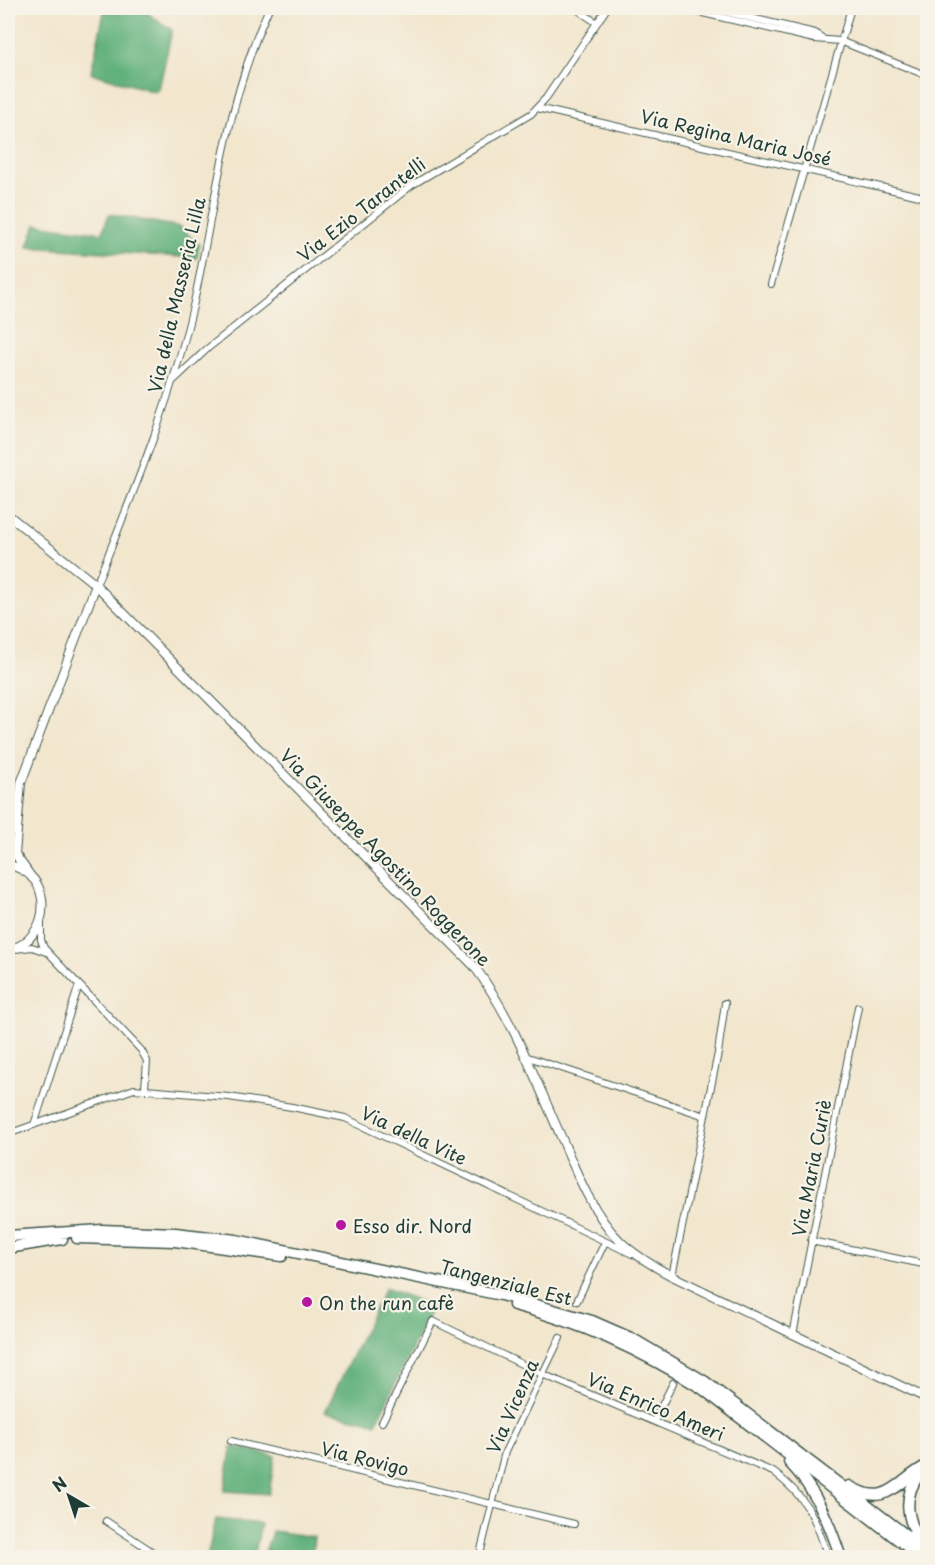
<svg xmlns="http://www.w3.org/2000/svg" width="935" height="1565" viewBox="0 0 935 1565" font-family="'Playpen Sans',sans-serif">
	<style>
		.forest { fill: #60b07a; stroke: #407657; stroke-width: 1.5 }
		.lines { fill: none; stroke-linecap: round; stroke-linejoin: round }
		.minor-casing { stroke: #3f564b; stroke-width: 8 }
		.tertiary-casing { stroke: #3f564b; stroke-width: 10 }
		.trunk-casing { stroke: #3f564b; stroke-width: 13 }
		.minor { stroke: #fff; stroke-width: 6 }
		.tertiary { stroke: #fff; stroke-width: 8 }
		.trunk { stroke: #fff; stroke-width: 10 }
		.poi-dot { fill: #b5179e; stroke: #f7f3e8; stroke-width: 2 }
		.labels { text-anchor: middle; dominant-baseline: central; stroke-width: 4.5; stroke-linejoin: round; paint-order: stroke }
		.street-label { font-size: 18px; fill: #1f3d34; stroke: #f7f3e8 }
		.poi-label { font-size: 18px; fill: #1f3d34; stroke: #f7f3e8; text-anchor: start }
	</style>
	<rect width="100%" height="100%" fill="#f7f3e8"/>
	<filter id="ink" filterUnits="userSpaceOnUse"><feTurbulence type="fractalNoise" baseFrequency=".0167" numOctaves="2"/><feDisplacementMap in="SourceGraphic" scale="12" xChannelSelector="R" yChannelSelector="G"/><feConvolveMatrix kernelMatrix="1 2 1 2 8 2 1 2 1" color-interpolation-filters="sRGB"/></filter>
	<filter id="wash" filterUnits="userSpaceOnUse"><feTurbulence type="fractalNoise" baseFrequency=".008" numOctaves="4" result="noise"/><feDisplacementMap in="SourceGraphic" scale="24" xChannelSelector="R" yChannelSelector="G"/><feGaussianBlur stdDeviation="1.35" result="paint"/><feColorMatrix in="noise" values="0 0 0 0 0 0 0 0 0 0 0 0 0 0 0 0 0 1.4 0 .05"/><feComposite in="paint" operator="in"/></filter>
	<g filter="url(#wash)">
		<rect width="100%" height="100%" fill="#f2e6cd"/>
		<path class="forest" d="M 105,8 L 140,8 L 172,30 L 159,88 L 155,92 L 91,73 Z
			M 109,214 L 180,227 L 199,245 L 197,258 L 28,247 L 36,224 L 102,233 Z
			M 385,1288 L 433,1306 L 376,1423 L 325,1412 Z
			M 232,1446 L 275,1456 L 269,1494 L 224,1491 Z
			M 216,1519 L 261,1524 L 254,1557 L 207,1557 Z
			M 272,1531 L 314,1537 L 312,1557 L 264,1557 Z"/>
	</g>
	<g filter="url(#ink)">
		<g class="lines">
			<g class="minor-casing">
				<path id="minor" d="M 575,8 L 597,23
					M 681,8 L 814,39 L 840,41 L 928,76
					M 709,8 L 815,33 L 822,38
					M 537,108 L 928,198
					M 771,284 L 851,8
					M 174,380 L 207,349 L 412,185 L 531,114 L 546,98 L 607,8
					M 96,585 C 135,489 174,394 196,293 C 216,196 228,98 269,8
					M 41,924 L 41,940 L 44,948 L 141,1050 L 147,1061 L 145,1088
					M 15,949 L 32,947 L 46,952
					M 525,1056 L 705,1116
					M 34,1125 L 79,985
					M 8,1134 L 134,1089 L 229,1097 L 292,1107 L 345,1118 L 632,1254
					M 811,1241 L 928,1265
					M 672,1276 L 718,1053 L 725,1003
					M 577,1301 L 605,1242
					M 793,1335 L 858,1007
					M 654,1421 L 673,1383
					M 382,1422 L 433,1321 L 542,1374 L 773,1472 C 807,1497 816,1518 828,1558
					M 231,1441 L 574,1524
					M 106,1521 L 162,1558
					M 479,1558 L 505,1452 L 560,1338"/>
			</g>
			<g class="tertiary-casing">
				<path id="tertiary" d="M 8,515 L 96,585 L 474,966 C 513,1018 536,1081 563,1141 C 577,1174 593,1214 619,1240 C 634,1255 653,1266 672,1276 L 928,1399
					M 8,865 C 55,872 53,940 8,950
					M 32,878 L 15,854 L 21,783 L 96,585"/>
			</g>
			<g class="trunk-casing">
				<path id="trunk" d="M 8,1236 L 102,1230 L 175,1233 L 236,1240 L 501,1295 L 592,1321 L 633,1339 L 704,1381 L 928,1552
					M 77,1238 L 175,1241 L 282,1256
					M 8,1248 L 62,1239
					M 514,1305 C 583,1323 643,1351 703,1389 L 922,1558
					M 789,1462 C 816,1490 829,1522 841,1558
					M 919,1475 C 901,1498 907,1527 927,1547
					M 849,1486 C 888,1510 898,1479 928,1465"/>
			</g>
			<use href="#minor" class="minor"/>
			<use href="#tertiary" class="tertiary"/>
			<use href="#trunk" class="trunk"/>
		</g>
	</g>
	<g class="poi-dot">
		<circle cx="341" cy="1225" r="6"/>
		<circle cx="307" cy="1302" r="6"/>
	</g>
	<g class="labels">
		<g class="street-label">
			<text transform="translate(736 137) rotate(13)">Via Regina Maria José</text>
			<text transform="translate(361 209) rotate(-38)">Via Ezio Tarantelli</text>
			<text transform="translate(176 295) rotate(-77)">Via della Masseria Lilla</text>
			<text transform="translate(386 857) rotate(46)">Via Giuseppe Agostino Roggerone</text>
			<text transform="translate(414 1135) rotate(25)">Via della Vite</text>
			<text transform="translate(811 1168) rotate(-79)">Via Maria Curiè</text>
			<text transform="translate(506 1282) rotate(14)">Tangenziale Est</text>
			<text transform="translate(512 1406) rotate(-66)">Via Vicenza</text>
			<text transform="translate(656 1406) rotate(23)">Via Enrico Ameri</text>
			<text transform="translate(365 1458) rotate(14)">Via Rovigo</text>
		</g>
		<g class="poi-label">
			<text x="353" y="1225">Esso dir. Nord</text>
			<text x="319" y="1302">On the run cafè</text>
		</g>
	</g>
	<rect width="935" height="1565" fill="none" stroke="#f7f3e8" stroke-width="30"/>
	<g transform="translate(69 1496) rotate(321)" stroke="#f7f3e8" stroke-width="4.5" paint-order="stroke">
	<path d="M0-4.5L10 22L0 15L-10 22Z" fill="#1f3d34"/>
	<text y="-9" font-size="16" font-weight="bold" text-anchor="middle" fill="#1f3d34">N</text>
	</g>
</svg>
